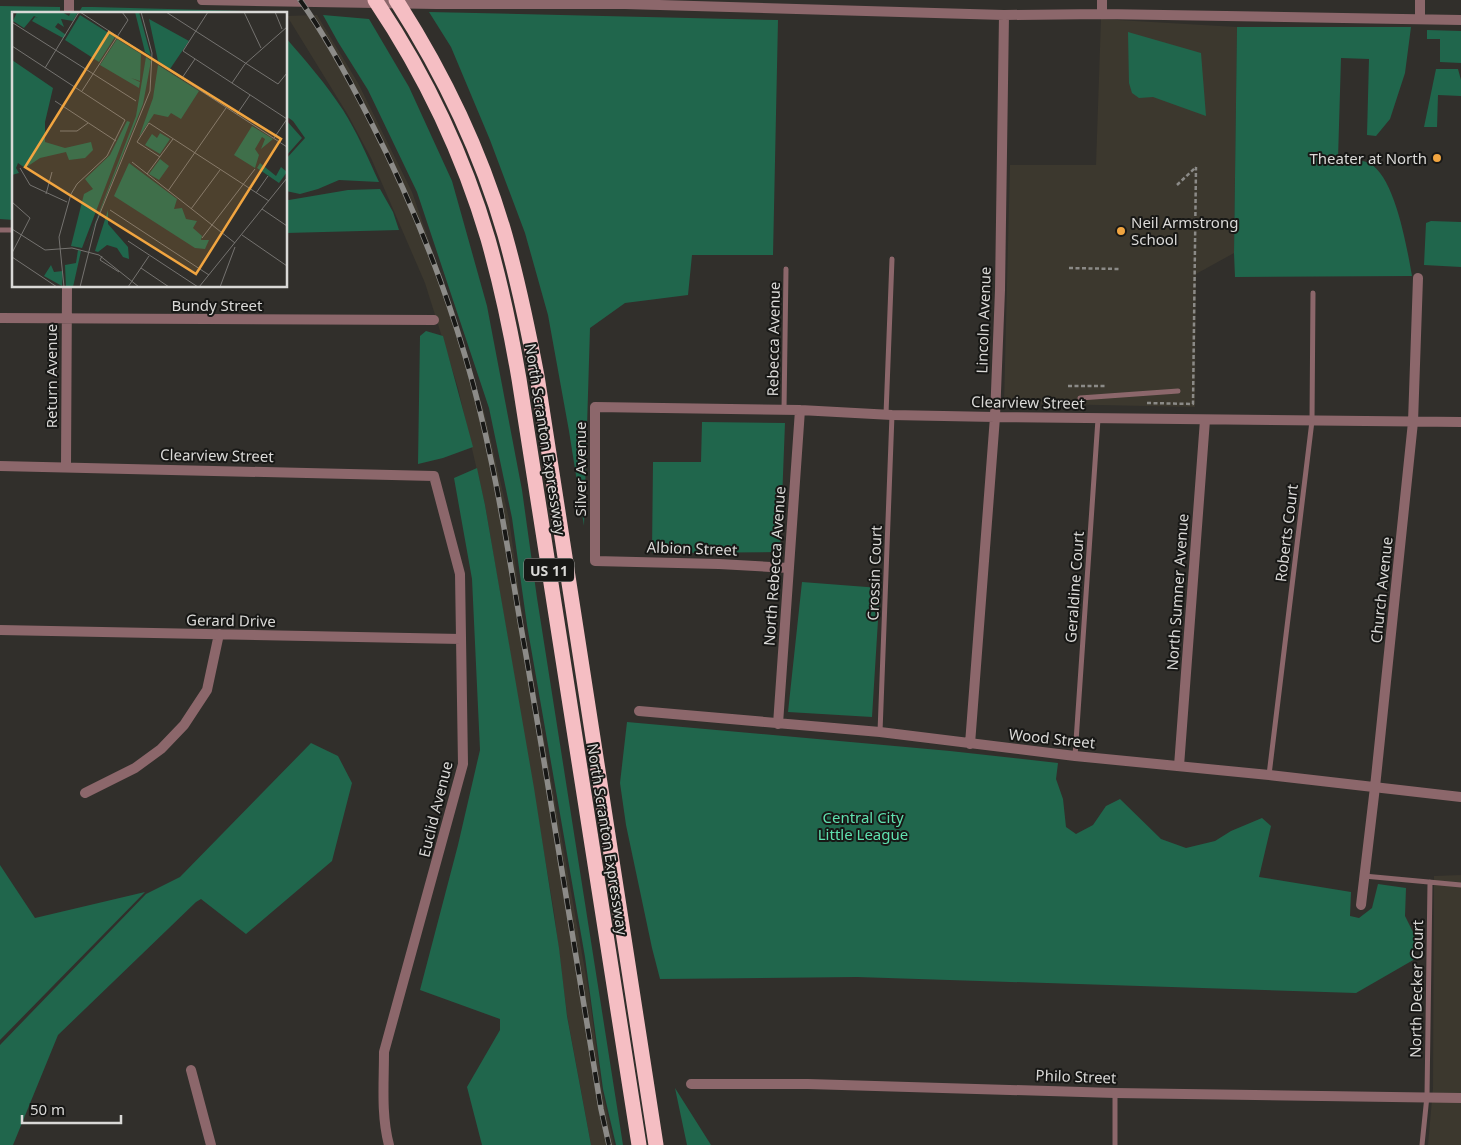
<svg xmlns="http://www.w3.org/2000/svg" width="1461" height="1145" viewBox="0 0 1461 1145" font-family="'Noto Sans',sans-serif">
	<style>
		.built { fill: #3c382e }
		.green { fill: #20664c }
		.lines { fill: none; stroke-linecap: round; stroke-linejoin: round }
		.path { stroke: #8b8a87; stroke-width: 2.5; stroke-dasharray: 4 2.5; stroke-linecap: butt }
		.lane { stroke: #8c676b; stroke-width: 5 }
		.street { stroke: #8c676b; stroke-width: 10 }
		.highway { stroke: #f5bec3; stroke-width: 15 }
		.rail-casing { stroke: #8c8b88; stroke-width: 5.5 }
		.rail { stroke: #181816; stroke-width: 4; stroke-dasharray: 11; stroke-linecap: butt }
		.poi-dot { fill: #f1a540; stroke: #181816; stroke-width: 2 }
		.labels { text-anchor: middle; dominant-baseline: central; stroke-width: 4; stroke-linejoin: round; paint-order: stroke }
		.shield { fill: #181816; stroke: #a09f9d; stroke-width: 1 }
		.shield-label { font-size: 14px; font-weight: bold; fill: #dad9d7 }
		.poi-label { font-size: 15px; fill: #dad9d7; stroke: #181816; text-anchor: end }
		.street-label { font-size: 15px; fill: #dad9d7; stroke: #181816 }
		.park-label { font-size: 15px; fill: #60e1af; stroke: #181816 }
		.inset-road { fill: none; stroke: #757370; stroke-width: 1 }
		.view { fill: #f1a540; fill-opacity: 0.15; stroke: #f1a540; stroke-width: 2.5 }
		.inset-edge { fill: none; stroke: #dad9d7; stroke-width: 2.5 }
	</style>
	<rect width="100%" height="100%" fill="#312f2b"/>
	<path class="built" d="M 317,15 L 358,83 L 412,192 L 451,304 L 485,415 L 509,519 L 524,626 L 589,993 L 602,1090 L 614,1145 L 591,1145 L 567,1015 L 554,912 L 485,505 L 458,388 L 425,283 L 371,158 L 348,115 L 287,16 Z
		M 1101,19 L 1237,27 L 1234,253 L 1196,274 L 1195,407 L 1004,403 L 1010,165 L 1096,165 Z
		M 1461,875 L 1461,1145 L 1428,1145 L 1433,1088 L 1434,876 Z"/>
	<path class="green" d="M 0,6 L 60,7 L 60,14 L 14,14 L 14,220 L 0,219 Z
		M 82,7 L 93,7 L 244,11 L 243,14 L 78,14 Z
		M 429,12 L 778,20 L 773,255 L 692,255 L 688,295 L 625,303 L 590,328 L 584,526 L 569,431 L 548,315 L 525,233 L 490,140 L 451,47 Z
		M 323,15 L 369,19 L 409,87 L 452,181 L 487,306 L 522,490 L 537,598 L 623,1145 L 616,1145 L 603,1089 L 585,957 L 527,625 L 512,518 L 489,408 L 417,192 L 368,90 L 338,42 Z
		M 1237,27 L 1411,27 L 1405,73 L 1390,119 L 1376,136 L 1367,135 L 1369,59 L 1341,58 L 1338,159 C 1347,160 1360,159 1369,163 C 1395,176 1407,248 1412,276 L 1235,277 L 1234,253 Z
		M 1427,30 L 1461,31 L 1461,63 L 1440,62 L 1440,39 L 1427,39 Z
		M 1128,32 L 1201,53 L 1206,116 L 1153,97 L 1139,98 L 1132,93 L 1129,83 Z
		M 286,38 C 306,61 326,84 343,110 C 357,132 368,158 379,182 L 339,180 L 318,189 L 300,194 L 286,191 L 286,159 L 305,138 L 293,121 L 286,116 Z
		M 1436,69 L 1458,69 L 1461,80 L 1461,96 L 1438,95 L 1437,127 L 1424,127 Z
		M 286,120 L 302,138 L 286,156 Z
		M 380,189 L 393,212 L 399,230 L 286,233 L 286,199 L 289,200 L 348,190 Z
		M 1431,221 L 1461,222 L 1461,267 L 1424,265 L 1426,223 Z
		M 426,331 L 443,336 L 473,447 L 443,458 L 418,464 L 420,336 Z
		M 702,422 L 785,423 L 780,552 L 652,553 L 653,462 L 701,462 Z
		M 477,468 L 485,505 L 534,788 L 559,948 L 567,1016 L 591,1145 L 482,1145 L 467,1087 L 500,1030 L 500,1019 L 420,990 L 458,845 L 480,750 L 472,579 L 454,478 Z
		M 802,582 L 880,588 L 872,717 L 788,712 Z
		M 627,722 L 950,751 L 1058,763 L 1056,779 L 1063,799 L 1066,827 L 1076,834 L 1093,825 L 1106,806 L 1120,799 L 1161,839 L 1186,848 L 1215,841 L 1231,831 L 1262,818 L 1271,826 L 1259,877 L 1351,892 L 1350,916 L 1359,918 L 1372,908 L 1378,884 L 1406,888 L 1405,916 L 1415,936 L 1415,959 L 1356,993 L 857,977 L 660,979 L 652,948 L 626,825 L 620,783 Z
		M 311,743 L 338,756 L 352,783 L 332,861 L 246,934 L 201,899 L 196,902 L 58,1035 L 13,1145 L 0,1145 L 0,1045 L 146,894 L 180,877 Z
		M 0,865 L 35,918 L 145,892 L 0,1040 Z
		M 675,1088 L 711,1145 L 687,1145 Z"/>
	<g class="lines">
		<path class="path" d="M 1177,185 L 1196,167
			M 1069,268 L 1120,269
			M 1068,386 L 1107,386
			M 1147,403 L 1193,404 L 1196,167"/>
		<path class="lane" d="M 0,230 L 14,230
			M 1080,398 L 1178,391
			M 784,410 L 786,269
			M 886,414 L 892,259
			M 880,732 L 892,415
			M 1075,756 L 1098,419
			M 1269,775 L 1312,421 L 1313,293
			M 1364,876 L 1461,885
			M 1115,1145 L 1115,1093
			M 1422,1145 L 1427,1096 L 1430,882"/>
		<path class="street" d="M 69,0 L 69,14
			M 202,0 L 436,4 L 625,4 L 1004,15 L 1102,14 L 1461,20
			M 1102,0 L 1102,14
			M 1420,19 L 1420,0
			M 0,318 L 434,320
			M 0,466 L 434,476 L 460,574 L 463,764 L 384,1052 C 384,1083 381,1115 389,1145
			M 66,466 L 67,286
			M 789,568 L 719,564 L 595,561 L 595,407 L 800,410 L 892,415 L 995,417 L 1461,422
			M 0,630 L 461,639
			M 639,711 L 880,732 L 1075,756 L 1269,775 L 1461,797
			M 778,724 L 800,410
			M 970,744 L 995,417 L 1000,290 L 1004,15
			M 1179,766 L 1205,420
			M 85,793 L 135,768 L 161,749 L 184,725 L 207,690 L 219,634
			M 1361,905 L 1375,787 L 1413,422 L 1418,278
			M 191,1070 L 211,1145
			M 691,1084 L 808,1084 L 1115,1093 L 1461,1098"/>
		<path class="highway" d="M 375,0 C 424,73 463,154 488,239 C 501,285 511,332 519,379 L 639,1145
			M 396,0 C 443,73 481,152 505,235 C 518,281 528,329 537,376 L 656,1145"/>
		<g class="rail-casing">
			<path id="rail" d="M 300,0 C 327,38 349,79 370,120 C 425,227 467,342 491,460 C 505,524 514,590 526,655 C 552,806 576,957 601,1109 L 609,1145"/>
		</g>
		<use href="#rail" class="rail"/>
	</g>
	<g class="poi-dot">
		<circle cx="1437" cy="158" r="5"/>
		<circle cx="1121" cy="231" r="5"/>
	</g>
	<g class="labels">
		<rect class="shield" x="524" y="558.5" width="50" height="23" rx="4"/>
		<g class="shield-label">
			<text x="549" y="570">US 11</text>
		</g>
		<g class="poi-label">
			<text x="1427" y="158">Theater at North</text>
			<text x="1131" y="222" text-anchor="start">Neil Armstrong<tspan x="1131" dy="17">School</tspan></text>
		</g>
		<g class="street-label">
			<text x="217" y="305">Bundy Street</text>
			<text transform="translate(983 320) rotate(-88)">Lincoln Avenue</text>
			<text transform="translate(773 339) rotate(-89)">Rebecca Avenue</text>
			<text transform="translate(51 376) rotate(-90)">Return Avenue</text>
			<text transform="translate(1028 402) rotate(1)">Clearview Street</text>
			<text transform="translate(546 439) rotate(81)">North Scranton Expressway</text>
			<text transform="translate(217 455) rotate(1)">Clearview Street</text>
			<text transform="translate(580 469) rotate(-90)">Silver Avenue</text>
			<text transform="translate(1286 533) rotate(-83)">Roberts Court</text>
			<text transform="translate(692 548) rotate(2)">Albion Street</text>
			<text transform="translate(774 566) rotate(-86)">North Rebecca Avenue</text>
			<text transform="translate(874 573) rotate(-88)">Crossin Court</text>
			<text transform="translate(1074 587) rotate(-86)">Geraldine Court</text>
			<text transform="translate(1381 590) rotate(-84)">Church Avenue</text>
			<text transform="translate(1177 592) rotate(-86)">North Sumner Avenue</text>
			<text transform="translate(231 620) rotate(1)">Gerard Drive</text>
			<text transform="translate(1052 738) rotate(6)">Wood Street</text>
			<text transform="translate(435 809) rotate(-76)">Euclid Avenue</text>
			<text transform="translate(608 839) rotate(81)">North Scranton Expressway</text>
			<text transform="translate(1416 989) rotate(-89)">North Decker Court</text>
			<text transform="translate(1076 1076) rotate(2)">Philo Street</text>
		</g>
		<g class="park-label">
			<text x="863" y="817">Central City<tspan x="863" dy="17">Little League</tspan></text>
		</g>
	</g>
	<g transform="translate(12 12)">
		<rect width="275" height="275" fill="#312f2b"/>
		<path d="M 5,0 L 50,0 L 57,4 L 59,0 L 66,0 L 61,9 L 49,7 L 52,15 L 46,11 L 43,15 L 54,23 L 51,26 L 20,9 L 23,5 L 26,6 L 22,4 L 12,16 L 1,9 ZM 123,0 L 127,0 L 139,44 L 133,40 ZM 68,3 L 103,25 L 87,50 L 53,28 ZM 137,7 L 177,29 L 158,57 L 146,49 ZM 105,27 L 129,42 L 128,69 L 119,66 L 128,70 L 127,76 L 88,53 ZM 134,45 L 139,49 L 131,92 L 73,237 L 124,104 ZM 0,48 L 41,76 L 33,110 L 33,130 L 53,136 L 79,130 L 81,138 L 73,146 L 57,148 L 54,140 L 28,146 L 13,156 L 6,151 L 4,156 L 7,161 L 0,163 ZM 146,53 L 187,79 L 169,107 L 159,101 L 156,105 L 142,102 L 127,125 L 141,86 ZM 115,109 L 118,110 L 70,236 L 59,234 L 72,182 L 81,177 L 73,167 L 98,143 ZM 240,114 L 261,127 L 249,137 L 253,127 L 250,125 L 243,137 L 247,143 L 243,156 L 222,143 ZM 148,121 L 158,127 L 148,142 L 133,133 L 140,122 L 145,126 ZM 148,147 L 157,154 L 147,168 L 137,162 ZM 117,151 L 165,187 L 162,197 L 170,196 L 174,207 L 185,209 L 181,216 L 190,224 L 189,228 L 197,228 L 193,237 L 183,236 L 102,184 ZM 248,151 L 264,164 L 269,155 L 275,160 L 267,171 L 245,156 ZM 96,198 L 96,212 L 116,235 L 117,247 L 111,245 L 105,236 L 95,233 L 86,240 L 83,239 ZM 66,238 L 69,239 L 61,275 L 54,275 L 53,253 L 64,251 ZM 39,253 L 42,260 L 51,259 L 50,274 L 32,264 Z" fill="#20664c"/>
		<path class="inset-road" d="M 68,0 L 275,135M 154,0 L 266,72 L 275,61M 196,0 L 171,39 L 275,107M 232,0 L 249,36M 263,0 L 270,17M 1,11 L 124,89M 0,34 L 113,108 L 95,144 L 65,172 L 59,182 L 47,225 L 52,275M 33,56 L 67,0M 170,66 L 183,47M 220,71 L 233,52 L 275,15M 70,79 L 116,8 L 110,0M 43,89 L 104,129M 225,102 L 238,83M 48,119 L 65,119 L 76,111M 262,126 L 275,107M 148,145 L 125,130 L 137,111 L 257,189M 120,150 L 223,231M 8,156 L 18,173 L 55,190M 135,162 L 161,127M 156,179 L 214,96M 244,181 L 256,164M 34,182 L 40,160M 0,190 L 18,206 L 0,241M 179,197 L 208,158M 250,197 L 275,214M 98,198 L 197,263M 0,217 L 33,238 L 60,236 L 87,243 L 127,275M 230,223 L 275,254M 190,226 L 243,157M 116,229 L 186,275M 90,244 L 88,248 L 107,260M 0,245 L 45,275M 129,256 L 157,275M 68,275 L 84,211 L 138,79 L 140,41 L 129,0M 116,275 L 137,244M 187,275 L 275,166M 208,275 L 223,235"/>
		<path class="view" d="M 97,20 L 269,127 L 184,262 L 13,155 Z"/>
		<rect width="275" height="275" class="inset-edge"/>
	</g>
	<path d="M22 1115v8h99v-8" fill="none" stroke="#dad9d7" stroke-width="2.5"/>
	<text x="30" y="1115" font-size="15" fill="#dad9d7" stroke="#181816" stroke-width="4" paint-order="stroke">50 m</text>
</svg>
